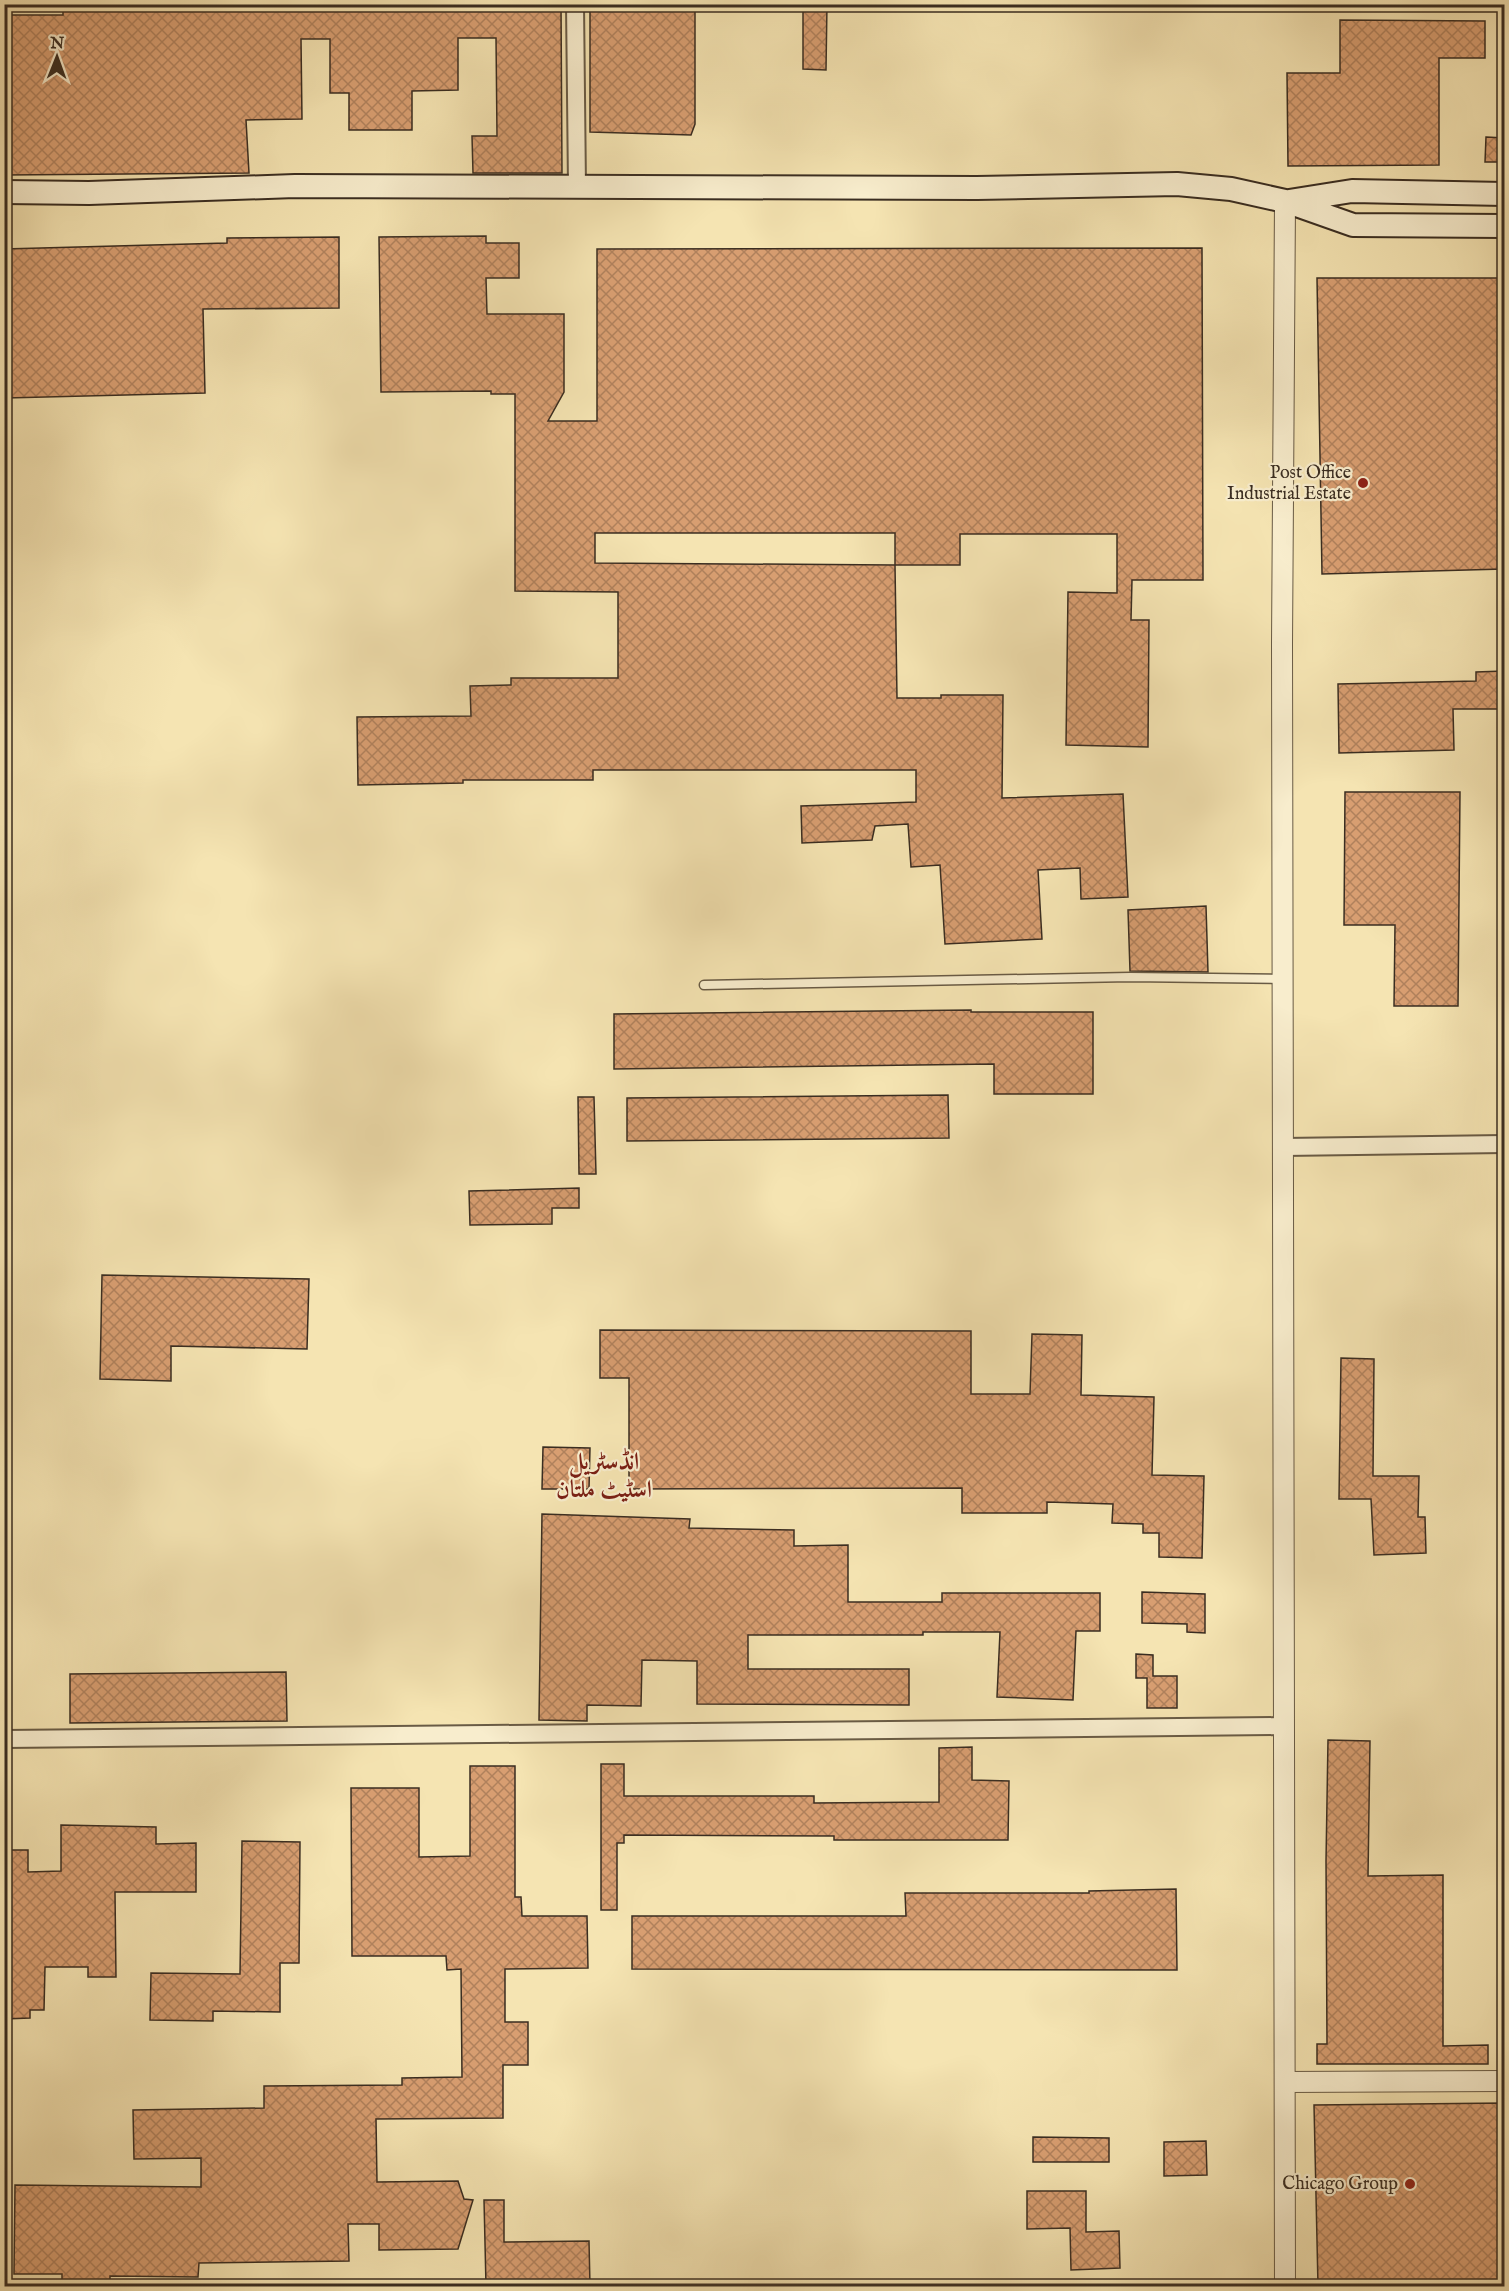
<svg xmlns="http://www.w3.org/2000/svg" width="1509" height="2291" viewBox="0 0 1509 2291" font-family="'IM FELL English',Amiri,serif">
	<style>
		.building { fill: url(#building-cross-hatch); stroke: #3a2d21; stroke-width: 1.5; fill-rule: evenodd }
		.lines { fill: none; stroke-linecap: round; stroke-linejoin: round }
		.service-casing { stroke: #695b45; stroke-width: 11 }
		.minor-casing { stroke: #695b45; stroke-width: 20 }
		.tertiary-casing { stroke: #695b45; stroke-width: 22 }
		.secondary-casing { stroke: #3a2d21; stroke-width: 26 }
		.service { stroke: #f8edcd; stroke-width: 8 }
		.minor { stroke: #f8edcd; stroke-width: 16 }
		.tertiary { stroke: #f8edcd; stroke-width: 20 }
		.secondary { stroke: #f8edcd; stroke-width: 22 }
		.poi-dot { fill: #8f2418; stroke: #f8edcd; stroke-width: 2 }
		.labels { text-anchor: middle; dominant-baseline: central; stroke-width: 4.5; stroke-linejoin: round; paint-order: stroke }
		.poi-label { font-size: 18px; fill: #3a2d21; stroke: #f8edcd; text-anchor: end }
		.district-label { font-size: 24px; font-weight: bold; fill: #7a1f14; stroke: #f8edcd }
	</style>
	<defs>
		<pattern id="building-cross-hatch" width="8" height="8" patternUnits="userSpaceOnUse" patternTransform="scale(1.5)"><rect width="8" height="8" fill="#d89e71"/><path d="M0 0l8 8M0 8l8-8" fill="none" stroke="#b0815c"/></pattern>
	</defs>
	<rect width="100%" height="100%" fill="#f5e4b2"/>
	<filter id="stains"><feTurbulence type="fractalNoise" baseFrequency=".00333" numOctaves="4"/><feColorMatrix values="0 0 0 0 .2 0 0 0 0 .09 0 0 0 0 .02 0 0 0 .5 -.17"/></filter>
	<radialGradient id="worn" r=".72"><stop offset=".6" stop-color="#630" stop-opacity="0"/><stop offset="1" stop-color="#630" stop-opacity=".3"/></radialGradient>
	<path class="building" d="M 63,4 L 561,4 L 562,173 L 473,173 L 472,136 L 497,136 L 496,38 L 458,38 L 458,90 L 412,91 L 412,130 L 349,130 L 349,93 L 330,93 L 330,39 L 301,39 L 302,119 L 246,120 L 249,173 L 4,175 L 4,15 L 63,15 Z
		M 803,4 L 827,4 L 826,70 L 803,69 Z
		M 695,6 L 695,124 L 691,135 L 590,132 L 590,11 Z
		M 1340,20 L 1485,21 L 1485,58 L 1439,58 L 1439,165 L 1288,166 L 1287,73 L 1340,73 Z
		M 1486,137 L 1504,138 L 1504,162 L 1485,162 Z
		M 486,236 L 486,243 L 519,243 L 519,278 L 486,278 L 487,314 L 564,314 L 564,392 L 548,421 L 597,421 L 597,249 L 1202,248 L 1203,580 L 1132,580 L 1131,620 L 1149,620 L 1148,747 L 1066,745 L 1068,592 L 1117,593 L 1117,534 L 960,534 L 960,565 L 895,565 L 897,698 L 941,698 L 941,695 L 1003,695 L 1002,798 L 1123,794 L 1128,897 L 1081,899 L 1080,868 L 1038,870 L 1042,939 L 945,944 L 940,865 L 911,867 L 908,824 L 875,826 L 872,840 L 802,843 L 801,806 L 916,802 L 916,770 L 593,770 L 593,780 L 463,780 L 463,783 L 358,785 L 357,717 L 471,716 L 470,686 L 511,685 L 511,678 L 618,678 L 618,592 L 515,591 L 515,394 L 491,394 L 491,391 L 381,392 L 379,237 ZM 595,533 L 895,533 L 895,565 L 595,563 Z
		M 339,237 L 339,308 L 203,309 L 205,393 L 6,398 L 4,249 L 227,243 L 227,238 Z
		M 1317,278 L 1504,278 L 1504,444 L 1501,444 L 1503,569 L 1322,574 Z
		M 1504,671 L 1504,709 L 1453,709 L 1454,750 L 1339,753 L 1338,684 L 1476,681 L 1476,672 Z
		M 1345,792 L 1460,792 L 1458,1006 L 1394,1006 L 1395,925 L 1344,925 Z
		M 1206,906 L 1208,972 L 1130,971 L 1128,910 Z
		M 971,1010 L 971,1012 L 1093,1012 L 1093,1094 L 994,1094 L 994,1064 L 614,1069 L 614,1014 Z
		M 948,1095 L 949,1138 L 627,1141 L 627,1098 Z
		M 578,1097 L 594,1097 L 596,1174 L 579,1174 Z
		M 579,1188 L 579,1208 L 552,1208 L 552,1224 L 470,1225 L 469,1191 Z
		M 102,1275 L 309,1279 L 307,1349 L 171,1346 L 171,1381 L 100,1379 Z
		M 600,1330 L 971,1331 L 971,1394 L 1030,1394 L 1032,1334 L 1082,1335 L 1081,1395 L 1154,1397 L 1152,1475 L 1204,1476 L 1202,1558 L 1159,1557 L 1159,1533 L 1143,1533 L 1143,1524 L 1112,1523 L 1113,1504 L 1047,1502 L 1047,1513 L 962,1513 L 962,1488 L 629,1489 L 629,1378 L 600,1378 Z
		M 1341,1358 L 1374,1359 L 1373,1476 L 1419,1476 L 1418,1517 L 1425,1517 L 1426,1553 L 1374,1555 L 1371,1499 L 1339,1499 Z
		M 543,1447 L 590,1448 L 589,1489 L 542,1489 Z
		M 542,1514 L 690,1519 L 689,1528 L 794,1530 L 794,1546 L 848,1545 L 848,1602 L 942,1602 L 942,1593 L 1100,1593 L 1100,1631 L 1076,1631 L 1073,1700 L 997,1697 L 1000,1632 L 923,1632 L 923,1635 L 748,1635 L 748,1669 L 909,1669 L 909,1705 L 697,1704 L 697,1661 L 642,1660 L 641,1706 L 587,1705 L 587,1721 L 539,1720 Z
		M 1142,1592 L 1205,1594 L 1205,1633 L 1187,1632 L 1187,1624 L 1142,1623 Z
		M 1136,1654 L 1153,1655 L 1153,1676 L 1177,1676 L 1177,1708 L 1147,1708 L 1147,1678 L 1136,1678 Z
		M 286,1672 L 287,1721 L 70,1723 L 70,1674 Z
		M 1328,1740 L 1370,1741 L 1368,1876 L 1443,1875 L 1443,2046 L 1488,2045 L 1488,2064 L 1317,2064 L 1317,2044 L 1327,2044 L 1326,1861 Z
		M 972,1747 L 972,1780 L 1009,1781 L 1008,1840 L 834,1840 L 834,1836 L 624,1835 L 624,1843 L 617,1843 L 617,1910 L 601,1910 L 601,1764 L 624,1764 L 624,1796 L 814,1796 L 814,1803 L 939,1802 L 939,1748 Z
		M 470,1766 L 515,1766 L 515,1897 L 521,1897 L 522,1916 L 587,1916 L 588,1968 L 505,1969 L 505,2022 L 528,2022 L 528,2065 L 503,2065 L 503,2118 L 376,2119 L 377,2182 L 458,2181 L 464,2199 L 473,2200 L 458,2249 L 379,2250 L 379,2224 L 348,2224 L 349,2261 L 199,2263 L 198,2277 L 110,2276 L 110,2286 L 62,2286 L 62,2274 L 14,2274 L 15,2185 L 201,2187 L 201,2158 L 134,2159 L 133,2110 L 264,2108 L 264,2086 L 402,2085 L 402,2078 L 462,2077 L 461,1969 L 447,1970 L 446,1956 L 352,1956 L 351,1788 L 419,1788 L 419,1857 L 470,1856 Z
		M 61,1825 L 156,1827 L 156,1844 L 196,1843 L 196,1892 L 115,1892 L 116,1977 L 88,1977 L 88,1967 L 45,1967 L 44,2010 L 30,2010 L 30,2018 L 4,2019 L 4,1850 L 28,1850 L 28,1872 L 61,1871 Z
		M 242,1841 L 300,1842 L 299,1963 L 280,1963 L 280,2012 L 213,2011 L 213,2021 L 150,2020 L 151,1973 L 240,1974 Z
		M 1176,1889 L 1177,1970 L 632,1969 L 632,1916 L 906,1916 L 905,1893 L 1089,1893 L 1089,1891 Z
		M 1504,2103 L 1504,2286 L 1318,2286 L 1314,2105 Z
		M 1033,2137 L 1109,2138 L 1109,2162 L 1033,2162 Z
		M 1206,2141 L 1207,2175 L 1164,2176 L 1164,2142 Z
		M 1027,2191 L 1086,2191 L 1086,2232 L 1119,2231 L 1120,2268 L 1071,2270 L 1070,2228 L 1027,2229 Z
		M 484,2200 L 504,2200 L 504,2242 L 589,2241 L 590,2286 L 486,2286 Z"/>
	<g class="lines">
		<g class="service-casing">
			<path id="service" d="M 704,985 L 1130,977 L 1282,979"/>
		</g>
		<g class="minor-casing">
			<path id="minor" d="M 575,4 L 577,187
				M 1284,1147 L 1504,1144
				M 4,1739 L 1284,1726"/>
		</g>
		<g class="tertiary-casing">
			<path id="tertiary" d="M 1285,2082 L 1504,2081
				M 1285,2286 L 1282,644 L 1285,201"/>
		</g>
		<g class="secondary-casing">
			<path id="secondary" d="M 4,192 L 89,193 L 295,186 L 977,188 L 1177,184 L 1231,189 L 1285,201 L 1353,225 L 1504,226
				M 1289,201 L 1352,191 L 1504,194"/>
		</g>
		<use href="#service" class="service"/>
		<use href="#minor" class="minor"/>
		<use href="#tertiary" class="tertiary"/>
		<use href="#secondary" class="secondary"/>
	</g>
	<g class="poi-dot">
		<circle cx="1363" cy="483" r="6"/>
		<circle cx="1410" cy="2184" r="6"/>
	</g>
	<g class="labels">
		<g class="poi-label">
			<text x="1351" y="473">Post Office<tspan x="1351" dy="21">Industrial Estate</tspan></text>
			<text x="1398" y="2184">Chicago Group</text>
		</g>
		<g class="district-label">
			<text x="604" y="1462">انڈسٹریل<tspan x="604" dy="28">اسٹیٹ ملتان</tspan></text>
		</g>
	</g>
	<rect width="1509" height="2291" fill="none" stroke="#f5e4b2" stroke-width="24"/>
	<rect x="6" y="6" width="1497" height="2279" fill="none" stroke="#3a2d21" stroke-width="3"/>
	<rect x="12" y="12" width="1485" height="2267" fill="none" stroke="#3a2d21" stroke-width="1.5"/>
	<g transform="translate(57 57) rotate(1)" stroke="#f8edcd" stroke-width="4.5" paint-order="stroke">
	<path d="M0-4.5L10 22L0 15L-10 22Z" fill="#3a2d21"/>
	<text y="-9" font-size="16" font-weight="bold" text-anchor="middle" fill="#3a2d21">N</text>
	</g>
	<rect width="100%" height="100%" filter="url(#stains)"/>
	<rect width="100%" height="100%" fill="url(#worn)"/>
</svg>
